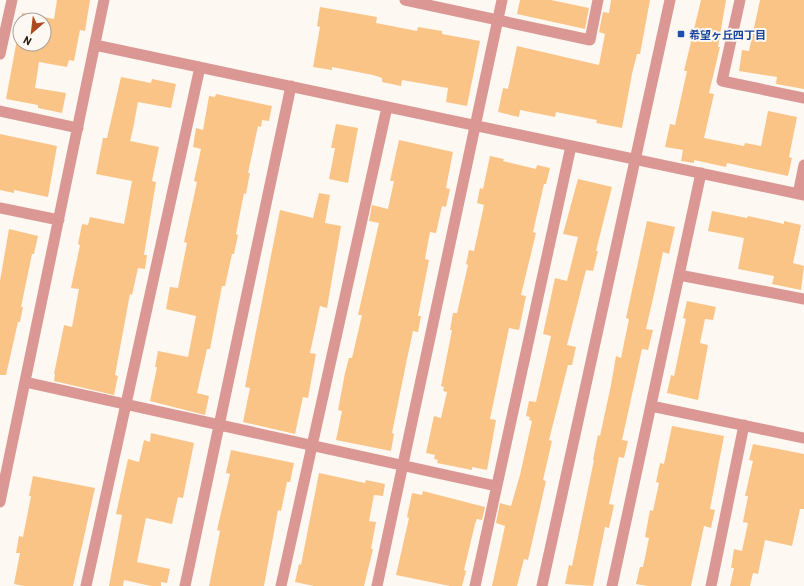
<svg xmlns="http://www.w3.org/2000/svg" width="804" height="586" viewBox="0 0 804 586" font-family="Barlow,'Noto Sans JP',sans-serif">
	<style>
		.building { fill: #fbc487 }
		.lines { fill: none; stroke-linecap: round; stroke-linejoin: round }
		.minor { stroke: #db9794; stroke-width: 11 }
		.tertiary { stroke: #db9794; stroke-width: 11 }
		.transit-dot { fill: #1a4fb4; stroke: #fdf8f2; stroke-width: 1.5 }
		.labels { text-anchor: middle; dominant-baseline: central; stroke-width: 4; stroke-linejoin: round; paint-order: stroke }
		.transit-label { font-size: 11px; font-weight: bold; fill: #164399; stroke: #fdf8f2; text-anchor: start }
	</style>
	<rect width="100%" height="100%" fill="#fdf8f2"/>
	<path class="building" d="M 57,0 L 90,0 L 85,31 L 80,30 L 74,61 L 69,60 L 67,67 L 39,62 L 35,88 L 66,93 L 62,113 L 38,108 L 38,105 L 6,99 L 20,23 L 20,44 L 44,44 L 44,20 L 21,20 L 22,13 L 54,19 Z
		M 520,0 L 551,0 L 589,8 L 585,29 L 517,14 Z
		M 611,0 L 650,0 L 640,54 L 637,54 L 632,74 L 622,128 L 596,123 L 597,120 L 556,112 L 555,117 L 520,110 L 519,117 L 498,112 L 503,88 L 508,89 L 517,46 L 599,65 L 605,34 L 599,32 L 603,12 L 609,13 Z
		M 701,0 L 726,0 L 718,47 L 720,47 L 709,93 L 714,94 L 704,138 L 744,146 L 745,143 L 761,146 L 768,111 L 797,117 L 789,157 L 792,158 L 788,176 L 727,163 L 726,167 L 694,160 L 694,163 L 681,161 L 683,150 L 665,147 L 670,124 L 675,125 L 687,71 L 684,71 Z
		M 760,0 L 804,0 L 804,89 L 776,84 L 777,77 L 739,71 L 742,50 L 749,51 Z
		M 320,7 L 377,17 L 376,23 L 417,31 L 418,27 L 442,31 L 442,34 L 480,41 L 467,106 L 446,102 L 448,88 L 402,80 L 401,86 L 382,82 L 382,78 L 373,75 L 332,67 L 332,70 L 313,67 L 320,27 L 317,26 Z
		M 121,77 L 151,83 L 152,79 L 176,84 L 171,108 L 138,102 L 133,129 L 130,141 L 159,147 L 152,181 L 156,182 L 144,255 L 147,255 L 145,269 L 138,268 L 132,295 L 130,294 L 115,375 L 118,376 L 114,395 L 54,381 L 55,374 L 54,374 L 64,325 L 72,327 L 79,289 L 71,288 L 80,245 L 78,244 L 82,224 L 88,225 L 90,217 L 124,224 L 132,181 L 96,174 L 103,138 L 107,138 Z
		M 216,94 L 272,106 L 269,121 L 262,120 L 261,127 L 258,126 L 248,173 L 250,173 L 246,194 L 244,193 L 236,234 L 238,235 L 234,254 L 232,254 L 225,286 L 222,286 L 210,349 L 207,349 L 197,393 L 209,396 L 205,415 L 150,401 L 157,367 L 155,367 L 158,351 L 188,357 L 196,316 L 166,309 L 170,287 L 178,288 L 187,243 L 184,242 L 197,182 L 194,181 L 201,149 L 193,147 L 196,128 L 203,130 L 209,96 L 215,97 Z
		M 336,124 L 358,128 L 348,183 L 329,179 L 335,148 L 331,148 Z
		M 0,134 L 57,146 L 48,197 L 14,190 L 14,193 L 0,190 Z
		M 399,140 L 453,152 L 446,188 L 450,189 L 446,207 L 442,206 L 436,233 L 430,232 L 425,259 L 429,260 L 418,316 L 421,316 L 418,332 L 413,331 L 407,359 L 392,433 L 394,434 L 391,451 L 336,440 L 342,411 L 338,410 L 345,373 L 349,358 L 352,358 L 362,315 L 358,315 L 379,223 L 369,221 L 372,205 L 388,209 L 394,181 L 390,181 Z
		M 490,156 L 504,159 L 503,161 L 536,169 L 537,165 L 550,168 L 546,184 L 544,184 L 533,232 L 536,233 L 521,295 L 526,296 L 519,330 L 509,328 L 490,419 L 496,420 L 487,470 L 472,467 L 472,470 L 437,463 L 438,460 L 434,459 L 435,455 L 426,453 L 434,416 L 441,418 L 447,392 L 443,391 L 444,387 L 441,386 L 452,330 L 450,330 L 453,313 L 457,313 L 468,265 L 466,264 L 469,250 L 474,251 L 484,205 L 477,203 L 480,188 L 483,189 Z
		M 578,179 L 612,187 L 596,251 L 598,251 L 593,271 L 586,270 L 567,345 L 576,347 L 572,365 L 568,365 L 549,440 L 552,441 L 543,480 L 546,481 L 528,560 L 524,559 L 517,586 L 492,586 L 505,526 L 496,523 L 500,503 L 511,506 L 520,475 L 532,421 L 529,420 L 530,417 L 526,416 L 529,401 L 536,402 L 551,336 L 543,334 L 555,278 L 567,281 L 578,237 L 563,234 Z
		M 319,193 L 330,195 L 325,223 L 341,226 L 327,308 L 320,306 L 310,353 L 316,354 L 308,398 L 303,397 L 295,434 L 243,422 L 250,388 L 245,387 L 280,210 L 313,218 Z
		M 712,211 L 747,218 L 748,216 L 784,224 L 784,221 L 801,225 L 793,263 L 804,266 L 801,290 L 772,284 L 774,276 L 738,269 L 744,238 L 708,231 Z
		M 647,221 L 675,227 L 669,254 L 663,252 L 654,294 L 646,329 L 653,330 L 648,350 L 642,349 L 633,390 L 622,440 L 628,441 L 624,458 L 619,457 L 609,504 L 614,505 L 609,528 L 605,527 L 593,586 L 565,584 L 569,565 L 572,566 L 594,460 L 593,460 L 598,435 L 600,436 L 611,385 L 616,356 L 621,358 L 629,319 L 626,318 Z
		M 9,229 L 38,236 L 34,254 L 32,254 L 21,307 L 23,307 L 20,322 L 18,322 L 6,375 L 0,375 L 0,281 Z
		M 687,301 L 716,307 L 713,320 L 705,319 L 700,343 L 708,345 L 698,400 L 667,393 L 671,375 L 674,376 L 686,319 L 683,318 Z
		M 672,426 L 724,436 L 710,509 L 715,510 L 711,528 L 704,526 L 691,586 L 647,586 L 636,584 L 640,567 L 643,567 L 649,538 L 645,537 L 650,510 L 653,511 L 659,483 L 656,482 L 660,463 L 664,464 Z
		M 151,433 L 194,443 L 183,498 L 178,497 L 172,524 L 146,518 L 137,562 L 170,569 L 167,583 L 161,582 L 161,586 L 151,586 L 124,580 L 123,586 L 109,586 L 122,515 L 116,514 L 128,459 L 139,462 L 144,440 L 150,442 Z
		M 753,444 L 804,454 L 804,509 L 800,509 L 792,546 L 765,540 L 758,574 L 753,573 L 750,586 L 730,586 L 734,568 L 731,568 L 734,549 L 742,551 L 748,523 L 743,522 L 748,496 L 745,496 L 753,461 L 749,460 Z
		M 231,450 L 294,463 L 290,482 L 287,482 L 281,511 L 278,510 L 264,586 L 209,586 L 220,531 L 217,530 L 230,474 L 226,473 Z
		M 319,473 L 365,483 L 366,480 L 385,484 L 383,496 L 374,495 L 369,521 L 376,522 L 371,549 L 373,549 L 364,586 L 314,586 L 295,582 L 299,564 L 301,565 Z
		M 33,476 L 95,488 L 73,586 L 24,586 L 14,584 L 20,553 L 16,553 L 19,536 L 23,537 L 31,496 L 29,496 Z
		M 423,491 L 485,507 L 482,520 L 477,519 L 475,524 L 464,570 L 466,571 L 462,586 L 450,586 L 396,575 L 409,518 L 407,517 L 412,493 L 422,495 Z"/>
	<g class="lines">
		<path class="minor" d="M 405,0 L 590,40 L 598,0
			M 740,0 L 722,81 L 804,98
			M 95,45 L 804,195
			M 0,54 L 12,0
			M 0,111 L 78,128
			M 798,194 L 804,165
			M 0,208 L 59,220
			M 679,275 L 804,299
			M 25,382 L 496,486
			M 651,406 L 804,438
			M 0,502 L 104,0
			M 86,586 L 200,67
			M 185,586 L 291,86
			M 281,586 L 387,107
			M 377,586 L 502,0
			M 475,586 L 571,146
			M 612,586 L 701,173
			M 711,586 L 744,425"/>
		<path class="tertiary" d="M 542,586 L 670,0"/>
	</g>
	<rect class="transit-dot" x="677" y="30" width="8" height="8" rx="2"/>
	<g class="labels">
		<g class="transit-label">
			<text x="689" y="34">希望ヶ丘四丁目</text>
		</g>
	</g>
	<g transform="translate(32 32) rotate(208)"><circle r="19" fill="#fdf8f2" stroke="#a7a098"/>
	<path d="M0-3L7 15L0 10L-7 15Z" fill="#ae4820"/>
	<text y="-6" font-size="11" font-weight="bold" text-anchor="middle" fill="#251c12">N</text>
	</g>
</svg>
